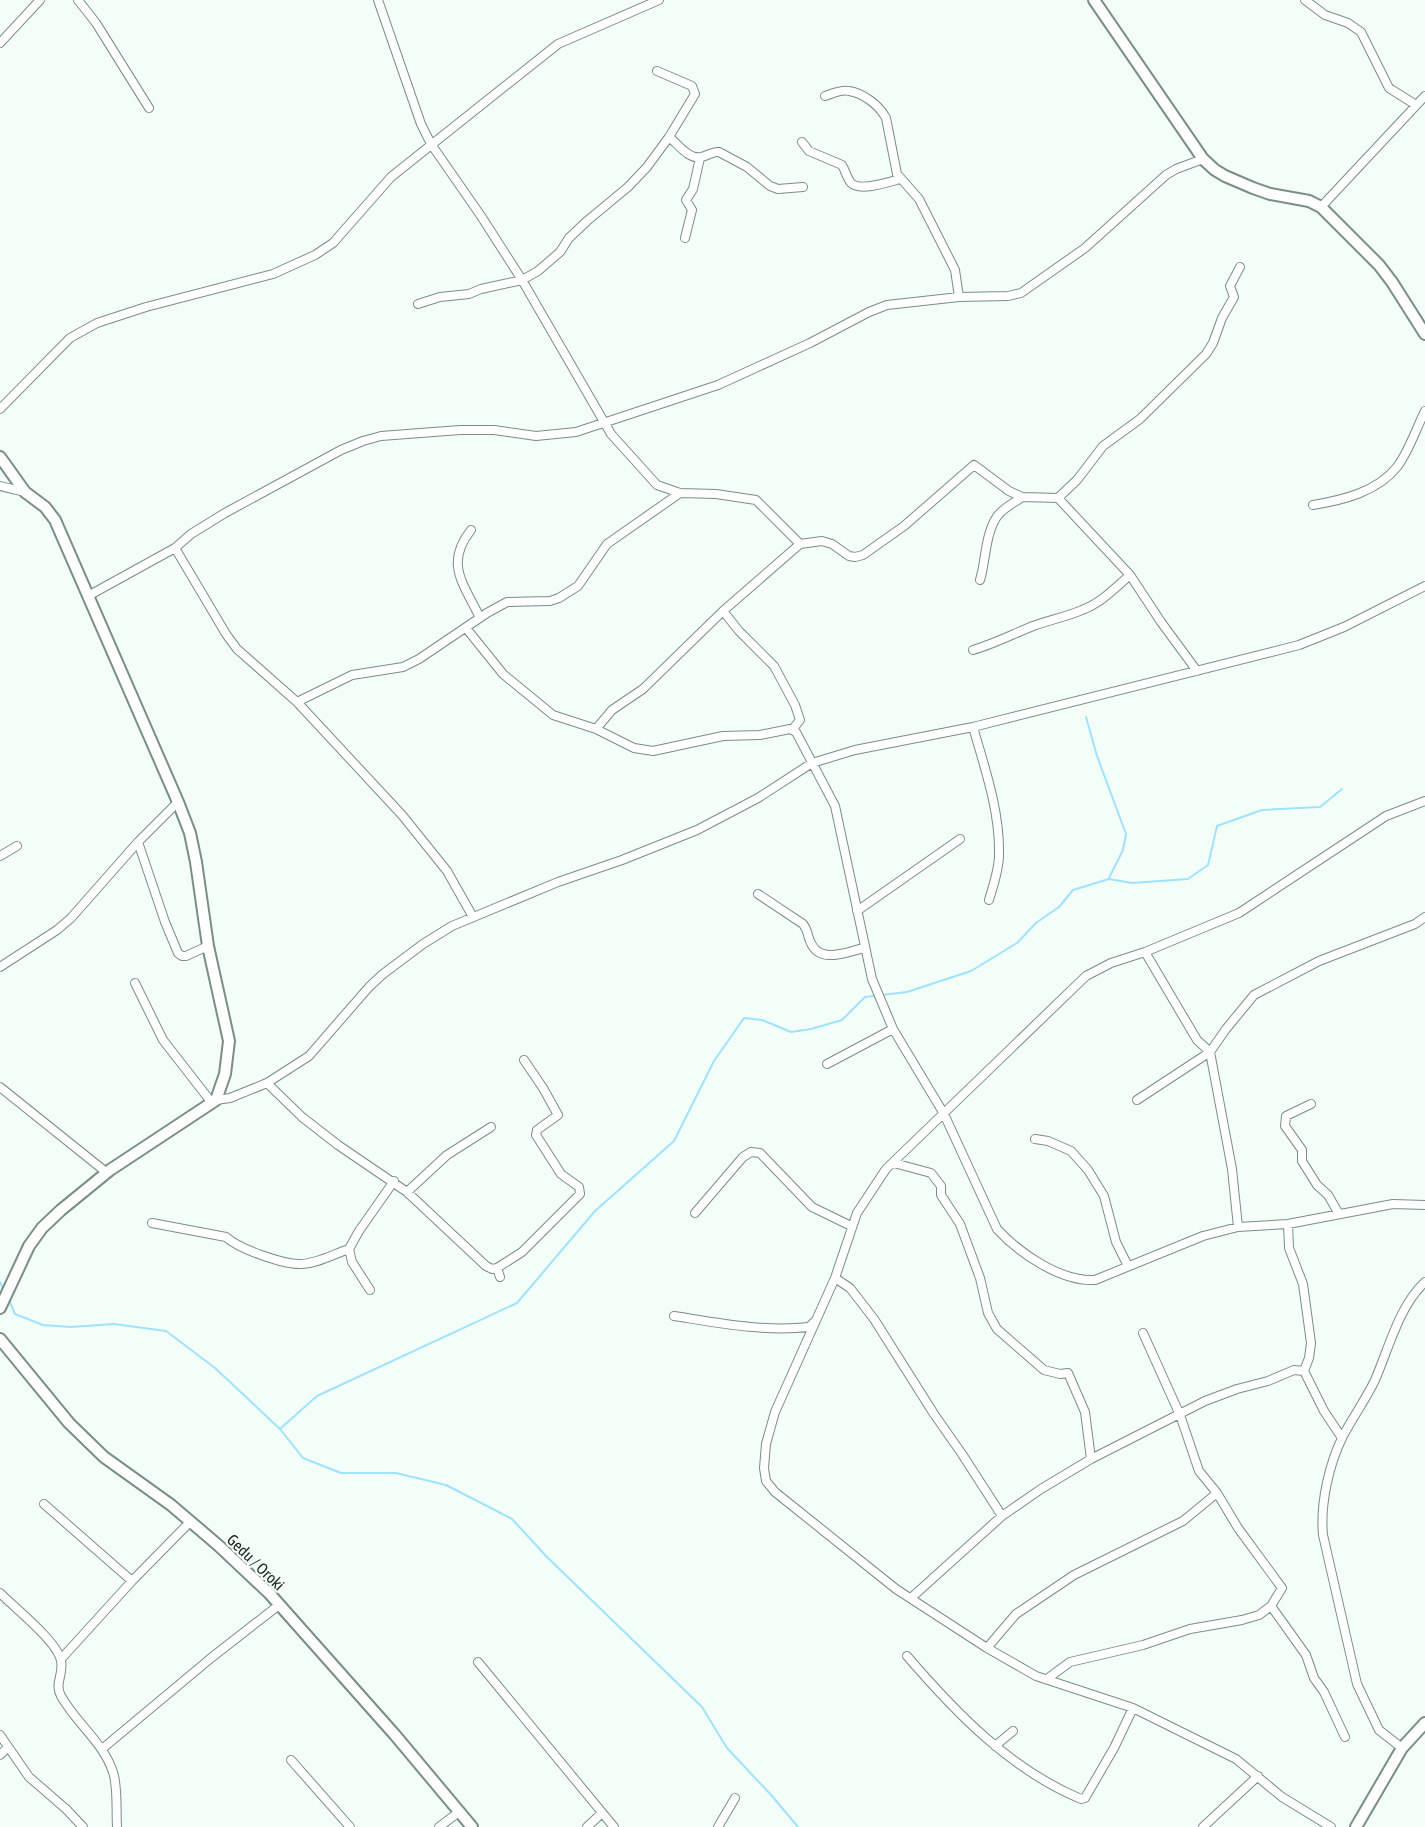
<svg xmlns="http://www.w3.org/2000/svg" width="1425" height="1827" viewBox="0 0 1425 1827" font-family="'Asap Condensed',sans-serif">
	<style>
		.lines { fill: none; stroke-linecap: round; stroke-linejoin: round }
		.stream { stroke: #9fe2fb; stroke-width: 2 }
		.street-casing { stroke: #788f82; stroke-width: 10 }
		.secondary-casing { stroke: #788f82; stroke-width: 14 }
		.street { stroke: #fff; stroke-width: 8 }
		.secondary { stroke: #fff; stroke-width: 10 }
		.labels { text-anchor: middle; dominant-baseline: central; stroke-width: 4.5; stroke-linejoin: round; paint-order: stroke }
		.street-label { font-size: 16px; fill: #1a231e; stroke: #f4fef9 }
	</style>
	<rect width="100%" height="100%" fill="#f4fef9"/>
	<g class="lines">
		<path class="stream" d="M 1086,717 L 1097,756 L 1126,834 L 1123,850 L 1109,878
			M 0,1282 L 4,1290
			M 9,1300 L 15,1314 L 43,1325 L 71,1327 L 114,1324 L 166,1331 L 215,1368 L 280,1429 L 303,1458 L 341,1473 L 396,1473 L 446,1485 L 512,1519 L 547,1557 L 702,1707 L 727,1748 L 772,1796 L 798,1827
			M 280,1429 L 317,1396 L 517,1303 L 595,1211 L 674,1141 L 714,1061 L 744,1018 L 762,1020 L 791,1032 L 811,1029 L 842,1020 L 865,997 L 907,992 L 971,971 L 1017,943 L 1036,923 L 1059,907 L 1073,890 L 1109,879 L 1132,883 L 1188,879 L 1208,865 L 1217,826 L 1262,810 L 1320,807 L 1342,789"/>
		<g class="street-casing">
			<path id="street" d="M 78,0 L 96,23 L 149,108
				M 378,0 L 421,124 L 431,144 L 481,216 L 522,280 L 611,434 L 657,485 L 680,493 L 716,494 L 756,500 L 800,544
				M 1305,0 L 1325,15 L 1348,23 L 1361,32 L 1389,88 L 1416,105
				M 0,43 L 40,0
				M 825,96 C 832,94 841,89 849,91 C 863,93 879,105 886,118 L 897,174 L 919,199 L 955,270 L 959,297
				M 669,137 C 678,144 689,160 701,157 C 708,156 712,151 719,152 L 747,167 L 770,186 L 778,189 L 803,187
				M 802,142 L 809,151 L 842,165 C 845,170 847,178 851,183 C 860,192 889,182 900,179
				M 1321,207 L 1425,96
				M 685,238 L 692,210 L 686,200 L 693,189 L 700,158
				M 418,304 L 440,297 L 469,294 L 481,289 L 522,280 L 538,271 L 560,252 L 569,238 L 587,221 L 628,187 L 647,167 L 669,137 L 695,94 L 692,86 L 657,71
				M 0,409 L 70,338 L 97,323 L 146,307 L 273,274 L 315,255 L 333,243 L 391,177 L 558,44 L 659,0
				M 0,486 L 25,492
				M 1058,498 L 1130,575 L 1161,622 L 1197,671
				M 1313,505 C 1343,500 1377,492 1397,467 C 1409,451 1416,429 1425,411
				M 471,530 C 444,564 464,584 480,618
				M 175,548 L 226,634 L 237,649 L 297,702 L 402,815 L 447,871 L 473,917
				M 980,580 C 986,560 985,536 996,518 C 1001,509 1014,503 1022,497
				M 88,596 L 175,548 L 191,534 L 225,513 L 341,450 L 363,441 L 381,436 L 460,430 L 494,430 L 536,436 L 576,432 L 718,385 L 810,343 L 869,312 L 887,305 L 959,297 L 1008,296 L 1021,293 L 1085,248 L 1166,175 L 1176,169 L 1203,159
				M 723,611 L 739,631 L 774,666 L 795,705 L 800,720 L 792,730
				M 466,628 L 503,674 L 553,715 L 596,729 L 634,748 L 653,751 L 723,736 L 760,735 L 790,729 L 796,732 L 835,806 L 872,979 L 893,1029 L 944,1114 L 997,1229 C 1019,1253 1061,1282 1095,1280 L 1203,1236 L 1238,1227 L 1288,1224 L 1393,1204 L 1425,1205
				M 973,650 C 994,644 1013,634 1033,626 C 1049,620 1066,617 1082,610 C 1101,603 1115,588 1130,575
				M 297,702 L 352,675 L 403,667 L 419,659 L 487,613 L 507,602 L 550,601 L 559,598 L 578,586 L 607,544 L 680,493
				M 973,727 C 985,769 1000,811 999,855 C 999,870 993,886 989,900
				M 596,729 L 612,710 L 643,689 L 723,611 L 800,544 L 822,541 L 832,544 L 849,556 L 855,557 L 863,555 L 904,526 L 974,465 L 1009,491 L 1022,497 L 1058,498 L 1077,480 L 1103,446 L 1140,419 L 1206,354 L 1213,343 L 1222,318 L 1234,297 L 1230,286 L 1240,267
				M 138,842 L 165,922 L 178,953 L 182,956 L 186,956 L 208,946
				M 0,856 L 17,846
				M 758,894 L 803,924 C 808,930 807,934 810,941 C 819,965 846,952 864,948
				M 857,911 L 960,839
				M 1145,952 L 1197,1040 L 1210,1052 L 1232,1169 L 1238,1227
				M 0,967 L 57,930 L 71,918 L 138,842 L 178,802
				M 135,983 L 163,1040 L 212,1103
				M 827,1064 L 893,1029
				M 267,1083 L 302,1117 L 338,1145 L 407,1192 L 486,1266 L 492,1269 L 497,1268 L 500,1277
				M 0,1087 L 106,1172
				M 216,1100 L 230,1098 L 267,1083 L 309,1056 L 369,987 L 383,974 L 423,944 L 452,926 L 558,882 L 622,860 L 697,830 L 758,798 L 812,763 L 855,750 L 973,727 L 1299,645 L 1344,627 L 1425,586
				M 1137,1100 L 1210,1052 L 1226,1029 L 1254,995 L 1319,961 L 1415,924 L 1425,917
				M 1311,1104 L 1286,1116 L 1285,1126 L 1302,1150 L 1302,1161 L 1317,1185 L 1328,1195 L 1339,1214
				M 1035,1139 L 1048,1141 L 1071,1151 L 1088,1170 L 1104,1196 L 1116,1242 L 1128,1266
				M 894,1163 L 931,1173 L 941,1186 L 941,1195 L 960,1224 L 980,1278 L 988,1313 L 997,1329 L 1044,1370 L 1060,1374 L 1068,1373 L 1085,1412 L 1091,1459
				M 407,1192 L 447,1155 L 491,1127
				M 695,1213 L 743,1157 L 751,1152 L 760,1153 L 812,1207 L 851,1226
				M 152,1223 L 226,1237 C 239,1249 282,1264 300,1264 C 316,1264 334,1254 349,1249 L 359,1231 L 394,1181
				M 1288,1224 L 1289,1248 L 1303,1284 L 1311,1343 L 1309,1358 L 1304,1371
				M 349,1249 L 352,1262 L 370,1290
				M 497,1268 L 522,1252 L 580,1194 L 579,1187 L 561,1174 L 536,1135 L 537,1130 L 558,1115 L 543,1088 L 524,1060
				M 835,1278 L 850,1288 L 874,1319 L 934,1414 L 962,1454 L 1002,1516
				M 674,1316 C 719,1323 764,1332 809,1327 L 815,1321
				M 44,1504 L 132,1581
				M 0,1593 C 15,1608 58,1642 61,1661 C 64,1674 54,1684 61,1696 C 76,1723 103,1742 113,1772 C 118,1787 116,1811 117,1827
				M 911,1598 L 1002,1516 L 1041,1489 L 1091,1459 L 1205,1401 L 1237,1389 L 1268,1381 L 1294,1370 L 1304,1371 L 1324,1411 L 1342,1438
				M 1271,1606 L 1306,1655 L 1314,1678 L 1324,1692 L 1345,1737
				M 987,1648 L 1016,1614 L 1074,1575 L 1183,1521 L 1217,1493
				M 907,1656 C 956,1713 1011,1770 1081,1799 L 1085,1798 L 1114,1748 L 1133,1708
				M 61,1659 L 132,1581 L 190,1522
				M 478,1662 L 614,1827
				M 1047,1679 L 1070,1662 L 1143,1645 L 1190,1629 L 1242,1620 L 1259,1615 L 1271,1606 L 1282,1588 L 1238,1528 L 1217,1493 L 1199,1471 L 1180,1415 L 1143,1333
				M 0,1735 L 29,1777 L 66,1809 L 83,1827
				M 995,1746 L 1013,1731
				M 1402,1748 L 1379,1730 L 1357,1684 L 1323,1535 C 1320,1504 1329,1464 1343,1436 C 1353,1417 1366,1399 1375,1380 C 1389,1348 1399,1306 1425,1282
				M 102,1749 L 211,1658 L 279,1605
				M 0,1755 L 8,1747
				M 291,1760 L 350,1827
				M 439,1827 L 459,1812
				M 587,1827 L 602,1813
				M 718,1827 L 735,1798
				M 1203,1827 L 1258,1776
				M 1331,1827 L 1282,1797 L 1236,1759 L 1133,1708 L 1036,1676 L 987,1648 L 896,1589 L 775,1492 L 766,1481 L 764,1468 L 766,1444 L 775,1412 L 835,1278 L 857,1213 L 886,1169 L 1086,976 L 1111,963 L 1145,952 L 1239,913 L 1386,816 L 1425,801"/>
		</g>
		<g class="secondary-casing">
			<path id="secondary" d="M 1094,0 L 1203,159 L 1215,170 L 1225,176 L 1253,188 L 1270,194 L 1309,201 L 1321,207 L 1379,265 L 1392,282 L 1425,334
				M 0,457 L 25,492 L 45,507 L 55,520 L 178,802 L 190,833 L 196,862 L 208,946 L 229,1041 L 225,1074 L 216,1100 L 110,1170 L 61,1210 L 42,1228 L 29,1246 L 0,1308
				M 0,1339 L 69,1423 L 104,1457 L 171,1505 L 219,1546 L 269,1593 L 395,1735 L 472,1827
				M 1356,1827 L 1402,1748 L 1425,1723"/>
		</g>
		<use href="#street" class="street"/>
		<use href="#secondary" class="secondary"/>
	</g>
	<g class="labels">
		<g class="street-label">
			<text transform="translate(256 1562) rotate(44)">Gedu / Oroki</text>
		</g>
	</g>
</svg>
